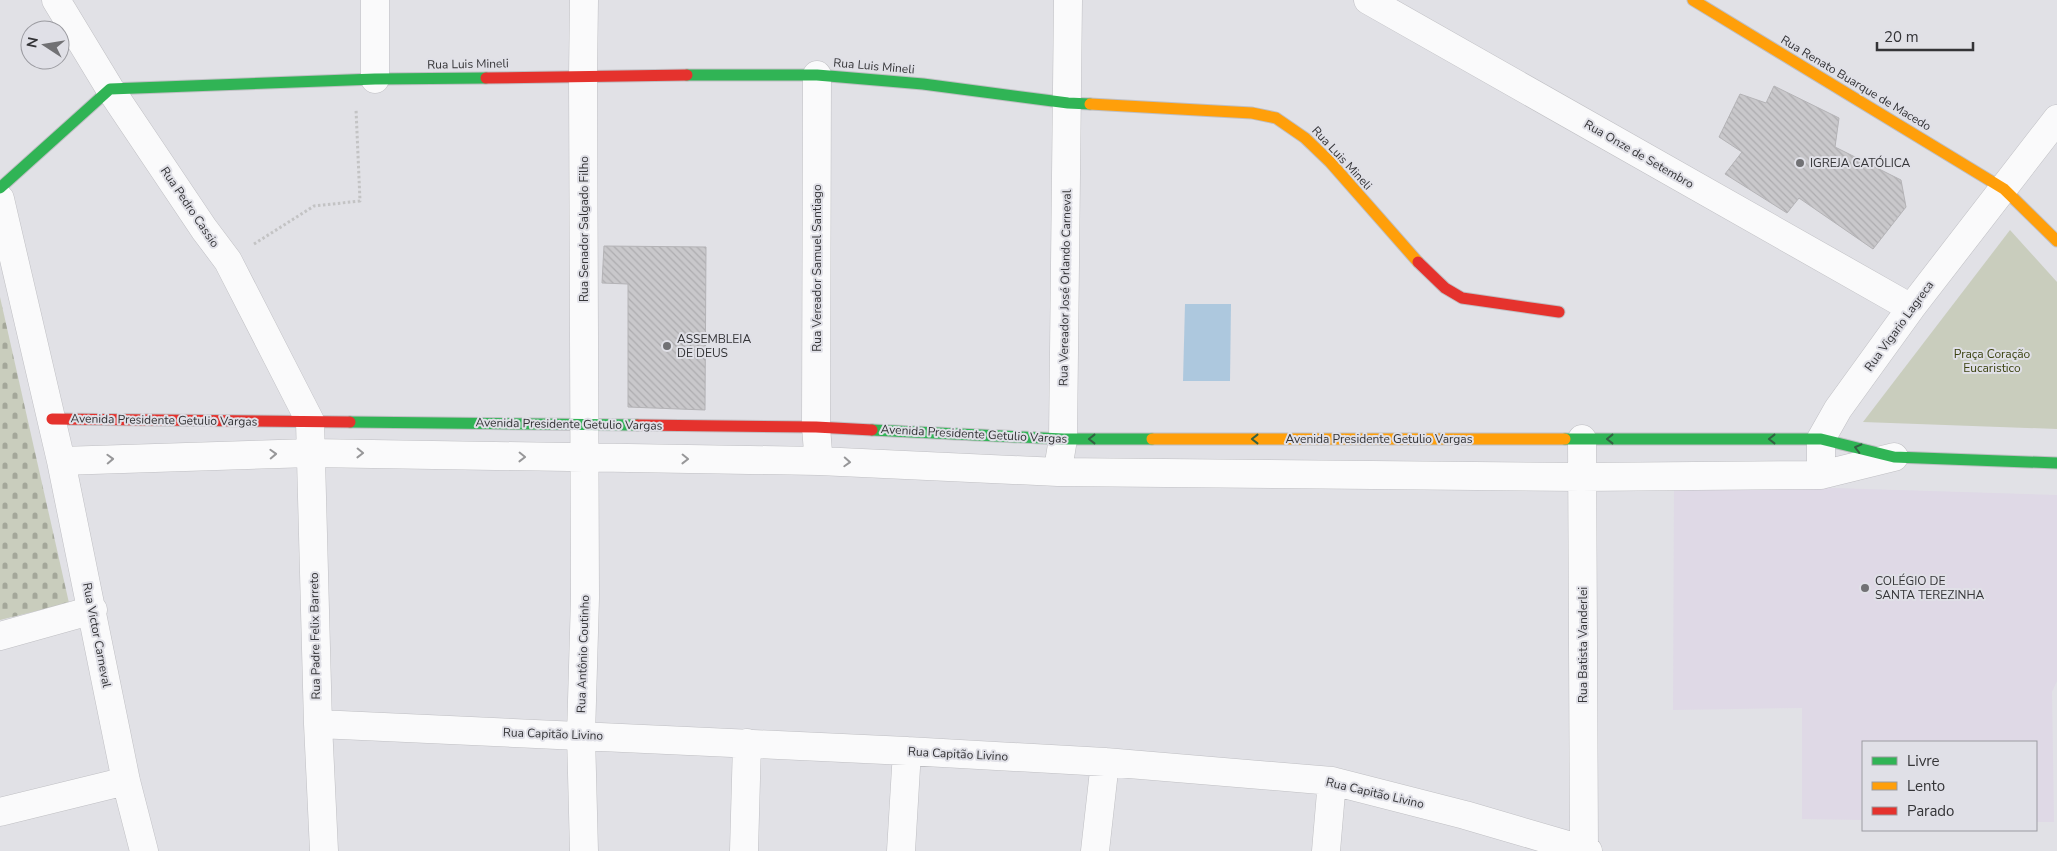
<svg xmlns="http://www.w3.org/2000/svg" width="2057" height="851" viewBox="0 0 2057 851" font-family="'Nunito Sans',sans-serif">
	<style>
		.education { fill: #dfd9e6 }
		.cemetery { fill: url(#cemetery-stones) }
		.park { fill: #c9cdbd }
		.water { fill: #adc8de }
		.building { fill: url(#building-back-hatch); stroke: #b4b3b6 }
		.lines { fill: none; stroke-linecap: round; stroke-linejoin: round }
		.street-casing { stroke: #bfbfc3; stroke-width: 29 }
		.fast-casing { stroke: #bfbfc3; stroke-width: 13 }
		.slow-casing { stroke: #bfbfc3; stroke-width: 13 }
		.jam-casing { stroke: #bfbfc3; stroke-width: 13 }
		.path { stroke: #c3c3c4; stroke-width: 3; stroke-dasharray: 2.5 2.5; stroke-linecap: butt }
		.street { stroke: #fafafb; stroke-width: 28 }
		.fast { stroke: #30b455; stroke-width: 11 }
		.slow { stroke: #ff9f0a; stroke-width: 11 }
		.jam { stroke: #e5322d; stroke-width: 11 }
		.oneway { stroke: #336142 }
		.oneway2 { stroke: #979799 }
		.poi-dot { fill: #717174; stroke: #e0e0e7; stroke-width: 2 }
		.labels { text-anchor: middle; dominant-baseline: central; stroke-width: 4; stroke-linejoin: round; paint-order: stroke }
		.street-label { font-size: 12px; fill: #343437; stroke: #e0e0e7 }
		.poi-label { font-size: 12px; fill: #343437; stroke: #e0e0e7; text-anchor: start }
		.park-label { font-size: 12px; fill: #3b4210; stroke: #e0e0e7 }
	</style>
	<defs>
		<pattern id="cemetery-stones" width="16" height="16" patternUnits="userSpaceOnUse" patternTransform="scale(1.25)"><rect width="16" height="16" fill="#c9cdbd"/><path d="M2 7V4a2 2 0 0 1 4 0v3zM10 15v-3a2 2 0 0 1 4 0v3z" fill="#a4a79a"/></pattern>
		<pattern id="building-back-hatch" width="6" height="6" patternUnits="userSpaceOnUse" patternTransform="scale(1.25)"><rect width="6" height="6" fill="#c9c8cb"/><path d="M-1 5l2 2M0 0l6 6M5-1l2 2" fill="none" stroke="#adacaf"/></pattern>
	</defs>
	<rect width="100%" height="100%" fill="#e1e1e6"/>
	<path class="education" d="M 1674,483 L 2057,495 L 2057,681 L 2052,692 L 2054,822 L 2036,822 L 2036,742 L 1863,742 L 1863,820 L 1802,819 L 1802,708 L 1673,710 Z"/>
	<path class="cemetery" d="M 0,297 L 69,603 L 0,620 Z"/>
	<path class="park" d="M 2010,230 L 2057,282 L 2057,429 L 1863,422 Z"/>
	<path class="water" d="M 1185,304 L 1231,304 L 1230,381 L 1183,381 Z"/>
	<path class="building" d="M 1774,86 L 1839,118 L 1835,147 L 1901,180 L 1906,207 L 1873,249 L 1799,198 L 1787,213 L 1725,174 L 1742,152 L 1719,137 L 1740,94 L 1766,103 Z
		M 604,246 L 706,247 L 705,410 L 628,407 L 628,284 L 602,283 Z"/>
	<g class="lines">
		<g class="street-casing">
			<path id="street" d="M 56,0 L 110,89 L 204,229 L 228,261 L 310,421 L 318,724 L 324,851
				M 375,0 L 375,79
				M 1368,0 L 1911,308
				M 817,75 L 816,427 L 818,452
				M 0,199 L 61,461 L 126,781 L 144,851
				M 1582,439 L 1584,851
				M 61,461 L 311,453 L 819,461 L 1058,472 L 1581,477 L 1821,475 L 1894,457
				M 1059,463 L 1063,439 L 1068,0
				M 1821,475 L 1821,439 L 1838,409 L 1911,308 L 2057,119
				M 0,636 L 93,610
				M 318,724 L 907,751 L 1105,762 L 1332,781 L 1465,815 L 1588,851
				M 0,812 L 126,781
				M 584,851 L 581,735 L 585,598 L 583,76 L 584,0
				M 744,851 L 747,743
				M 901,851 L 907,751
				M 1095,851 L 1105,762
				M 1326,851 L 1332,781"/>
		</g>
		<g class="fast-casing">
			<path id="fast" d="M 687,75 L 817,75 L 923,84 L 1068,103 L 1090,104
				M 0,188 L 110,89 L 375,79 L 486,78
				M 350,422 L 637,425
				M 872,430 L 1063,439 L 1152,439
				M 1565,439 L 1821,439 L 1894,457 L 2057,463"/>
		</g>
		<g class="slow-casing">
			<path id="slow" d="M 1693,0 L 2004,189 L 2057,241
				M 1090,104 L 1252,113 L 1276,118 L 1305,138 L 1330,162 L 1418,262
				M 1152,439 L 1565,439"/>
		</g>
		<g class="jam-casing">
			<path id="jam" d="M 486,78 L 687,75
				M 1418,262 L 1445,288 L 1462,298 L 1559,312
				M 52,419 L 350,422
				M 637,425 L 816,427 L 872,430"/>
		</g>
		<path class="path" d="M 254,244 L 314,206 L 360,201 L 356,109"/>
		<use href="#street" class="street"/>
		<use href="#fast" class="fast"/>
		<use href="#slow" class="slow"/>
		<use href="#jam" class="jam"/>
	</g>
	<defs><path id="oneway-chevron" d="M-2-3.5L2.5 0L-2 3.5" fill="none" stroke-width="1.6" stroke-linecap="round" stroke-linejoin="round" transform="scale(1.25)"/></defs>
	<g class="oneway">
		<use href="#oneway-chevron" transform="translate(1092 439) rotate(-180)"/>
		<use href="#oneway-chevron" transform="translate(1255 439) rotate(-180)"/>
		<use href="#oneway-chevron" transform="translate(1610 439) rotate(-180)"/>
		<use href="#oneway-chevron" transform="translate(1772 439) rotate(-180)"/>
		<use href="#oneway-chevron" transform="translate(1858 448) rotate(-166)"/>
	</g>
	<g class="oneway2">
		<use href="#oneway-chevron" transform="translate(360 453) rotate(1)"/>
		<use href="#oneway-chevron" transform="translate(273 454) rotate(-2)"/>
		<use href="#oneway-chevron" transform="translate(522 457) rotate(1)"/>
		<use href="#oneway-chevron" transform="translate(110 459) rotate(-2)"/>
		<use href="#oneway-chevron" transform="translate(685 459) rotate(1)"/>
		<use href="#oneway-chevron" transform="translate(847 462) rotate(3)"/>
	</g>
	<g class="poi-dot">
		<circle cx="1800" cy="163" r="5"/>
		<circle cx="667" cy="346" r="5"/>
		<circle cx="1865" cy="588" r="5"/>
	</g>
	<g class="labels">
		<g class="street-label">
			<text transform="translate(468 64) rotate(-1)">Rua Luis Mineli</text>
			<text transform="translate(874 66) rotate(5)">Rua Luis Mineli</text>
			<text transform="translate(1856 83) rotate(31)">Rua Renato Buarque de Macedo</text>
			<text transform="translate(1639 154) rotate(30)">Rua Onze de Setembro</text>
			<text transform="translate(1342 158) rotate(47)">Rua Luis Mineli</text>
			<text transform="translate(190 207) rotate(56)">Rua Pedro Cassio</text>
			<text transform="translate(584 229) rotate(-90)">Rua Senador Salgado Filho</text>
			<text transform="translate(817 268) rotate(-90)">Rua Vereador Samuel Santiago</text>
			<text transform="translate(1065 288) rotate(-89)">Rua Vereador José Orlando Carneval</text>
			<text transform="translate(1899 326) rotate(-54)">Rua Vigario Lagreca</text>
			<text transform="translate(164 420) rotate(1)">Avenida Presidente Getulio Vargas</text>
			<text transform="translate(569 424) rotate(1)">Avenida Presidente Getulio Vargas</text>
			<text transform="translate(974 434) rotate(3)">Avenida Presidente Getulio Vargas</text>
			<text x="1379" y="439">Avenida Presidente Getulio Vargas</text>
			<text transform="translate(97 635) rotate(79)">Rua Victor Carneval</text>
			<text transform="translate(315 636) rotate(-91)">Rua Padre Felix Barreto</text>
			<text transform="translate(1583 645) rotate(-90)">Rua Batista Vanderlei</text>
			<text transform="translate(583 654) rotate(-88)">Rua Antônio Coutinho</text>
			<text transform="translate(553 734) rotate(2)">Rua Capitão Livino</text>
			<text transform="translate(958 754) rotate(3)">Rua Capitão Livino</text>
			<text transform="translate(1375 793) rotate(13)">Rua Capitão Livino</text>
		</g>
		<g class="poi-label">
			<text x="1810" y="163">IGREJA CATÓLICA</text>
			<text x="677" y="339">ASSEMBLEIA<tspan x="677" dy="14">DE DEUS</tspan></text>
			<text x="1875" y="581">COLÉGIO DE<tspan x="1875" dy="14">SANTA TEREZINHA</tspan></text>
		</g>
		<g class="park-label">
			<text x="1992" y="354">Praça Coração<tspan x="1992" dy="14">Eucaristico</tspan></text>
		</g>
	</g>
	<rect x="1862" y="741" width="175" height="90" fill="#e0e0e7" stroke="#9b9ba1"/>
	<rect x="1872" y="757" width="25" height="8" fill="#30b455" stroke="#9b9ba1"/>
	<text x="1907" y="766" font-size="15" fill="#343437">Livre</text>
	<rect x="1872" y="782" width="25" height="8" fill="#ff9f0a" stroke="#9b9ba1"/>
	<text x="1907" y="791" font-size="15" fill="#343437">Lento</text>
	<rect x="1872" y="807" width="25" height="8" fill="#e5322d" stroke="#9b9ba1"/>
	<text x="1907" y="816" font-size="15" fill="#343437">Parado</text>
	<g transform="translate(45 45) rotate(282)"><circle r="24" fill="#e0e0e7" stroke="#9b9ba1"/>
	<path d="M0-4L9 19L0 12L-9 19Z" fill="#717174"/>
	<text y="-8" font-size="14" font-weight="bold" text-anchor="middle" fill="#343437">N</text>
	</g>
	<path d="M1877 42v8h96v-8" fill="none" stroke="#343437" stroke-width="2.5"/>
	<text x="1884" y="42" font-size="15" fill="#343437" stroke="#e0e0e7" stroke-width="4" paint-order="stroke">20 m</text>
</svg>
